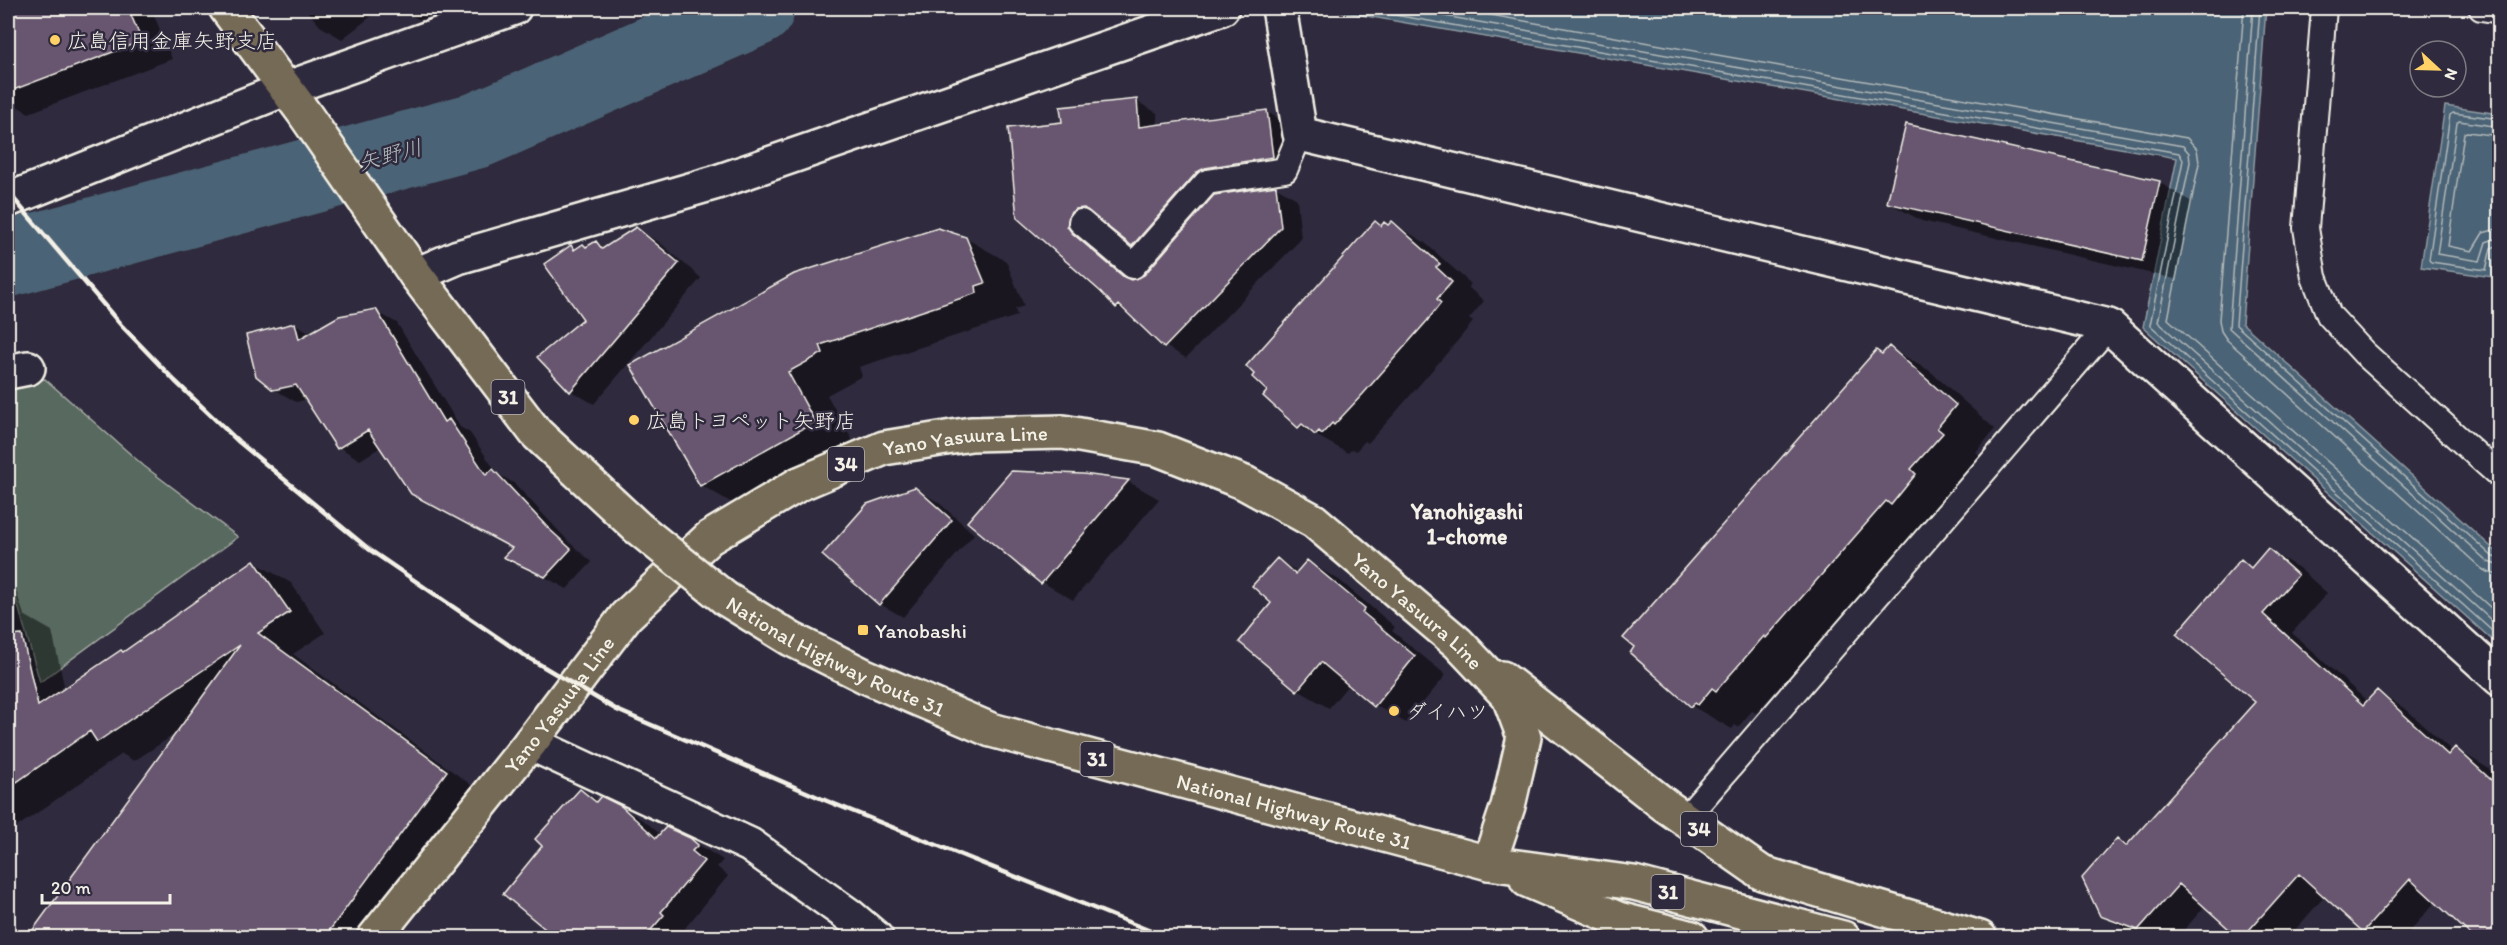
<svg xmlns="http://www.w3.org/2000/svg" width="2507" height="945" viewBox="0 0 2507 945" font-family="Itim,'Klee One',sans-serif">
	<style>
		.green { fill: #586961; stroke: #a6ada4; stroke-width: 1.5 }
		.water { fill: #4c6476; stroke: #8f9ca4; stroke-width: 1.5 }
		.shadow { fill: #0007; fill-rule: evenodd }
		.lines { fill: none; stroke-linecap: round; stroke-linejoin: round }
		.shore { stroke: #b1b9ba; stroke-width: 1.5 }
		.river { stroke: #4c6476; stroke-width: 76 }
		.building { fill: #685770; stroke: #f4f1e8; stroke-width: 1.5 }
		.lane-casing { stroke: #f4f1e8; stroke-width: 28 }
		.street-casing { stroke: #f4f1e8; stroke-width: 38 }
		.secondary-casing { stroke: #f4f1e8; stroke-width: 38 }
		.primary-casing { stroke: #f4f1e8; stroke-width: 38 }
		.highway-casing { stroke: #f4f1e8; stroke-width: 38 }
		.lane { stroke: #2f2a3d; stroke-width: 24 }
		.street { stroke: #2f2a3d; stroke-width: 33 }
		.secondary { stroke: #2f2a3d; stroke-width: 33 }
		.primary { stroke: #756a55; stroke-width: 33 }
		.highway { stroke: #756a55; stroke-width: 33 }
		.rail { stroke: #f4f1e8; stroke-width: 4.5 }
		.highway-bridge-casing { stroke: #f4f1e8; stroke-width: 38; stroke-linecap: butt }
		.highway-bridge { stroke: #756a55; stroke-width: 33 }
		.poi-dot { fill: #ffd166; stroke: #2f2a3d; stroke-width: 2 }
		.labels { text-anchor: middle; dominant-baseline: central; stroke-width: 5; stroke-linejoin: round; paint-order: stroke }
		.shield { fill: #2f2a3d; stroke: #b9b5b5; stroke-width: 1.5 }
		.shield-label { font-size: 20px; font-weight: bold; fill: #f4f1e8 }
		.poi-label { font-size: 21px; fill: #f4f1e8; stroke: #2f2a3d; text-anchor: start }
		.street-label { font-size: 21px; fill: #f4f1e8; stroke: #2f2a3d }
		.water-label { font-size: 22px; font-style: italic; fill: #b1b9ba; stroke: #2f2a3d }
		.neighbourhood-label { font-size: 22px; font-weight: bold; fill: #f4f1e8; stroke: #2f2a3d }
	</style>
	<rect width="100%" height="100%" fill="#2f2a3d"/>
	<filter id="ink" filterUnits="userSpaceOnUse"><feTurbulence type="fractalNoise" baseFrequency=".0167" numOctaves="2"/><feDisplacementMap in="SourceGraphic" scale="12" xChannelSelector="R" yChannelSelector="G"/><feConvolveMatrix kernelMatrix="1 2 1 2 8 2 1 2 1" color-interpolation-filters="sRGB"/></filter>
	<g filter="url(#ink)">
		<path class="green" d="M 45,379 L 144,466 L 238,537 L 40,682 L 8,571 L 8,387 Z"/>
		<path class="water" d="M 1321,8 L 2266,8 L 2242,323 L 2499,554 L 2499,646 L 2143,327 L 2177,158 Z
			M 2445,106 L 2499,114 L 2499,232 L 2493,277 L 2421,267 Z"/>
		<path class="shadow" d="M 8,8 L 151,8 L 172,59 L 29,113 L 8,101 Z
			M 305,8 L 382,8 L 342,39 L 320,26 Z
			M 398,8 L 453,8 L 420,20 Z
			M 1136,101 L 1157,113 L 1158,126 L 1267,112 L 1288,124 L 1293,169 L 1226,179 L 1153,257 L 1132,245 L 1101,220 L 1097,220 L 1093,247 L 1132,280 L 1137,281 L 1276,187 L 1297,199 L 1301,239 L 1186,358 L 1165,346 L 1131,315 L 1117,307 L 1102,291 L 1018,218 L 1064,124 Z
			M 1907,126 L 2160,183 L 2192,202 L 2175,279 L 1922,221 L 1889,203 Z
			M 1392,223 L 1424,242 L 1471,284 L 1468,287 L 1484,301 L 1469,319 L 1473,322 L 1459,339 L 1396,412 L 1368,443 L 1365,441 L 1356,451 L 1352,449 L 1348,453 L 1299,426 L 1383,227 L 1389,226 Z
			M 636,229 L 659,242 L 701,278 L 594,404 L 571,391 L 585,319 L 571,247 L 576,250 L 587,248 L 596,242 L 605,248 Z
			M 965,238 L 1006,261 L 1024,306 L 1015,309 L 1017,316 L 859,367 L 862,376 L 827,395 L 855,445 L 741,508 L 701,485 L 632,366 Z
			M 375,311 L 397,323 L 460,427 L 470,433 L 497,473 L 515,484 L 570,543 L 592,562 L 567,589 L 506,556 L 514,548 L 381,447 L 360,460 L 339,447 L 308,399 L 296,402 L 274,389 L 295,324 L 311,333 ZM 303,382 L 304,384 L 277,391 L 277,388 Z
			M 1890,348 L 1930,371 L 1995,429 L 1976,452 L 1982,457 L 1807,659 L 1805,658 L 1756,713 L 1752,711 L 1738,727 L 1735,725 L 1732,729 L 1692,706 L 1883,355 Z
			M 1083,475 L 1129,482 L 1159,499 L 1073,600 L 1042,582 Z
			M 915,489 L 938,502 L 974,534 L 903,617 L 880,604 Z
			M 2268,550 L 2299,568 L 2327,593 L 2292,633 L 2368,702 L 2377,692 L 2407,710 L 2453,752 L 2456,749 L 2486,767 L 2500,779 L 2500,938 L 2477,938 L 2436,901 L 2404,938 L 2376,938 L 2364,931 L 2325,896 L 2288,938 L 2241,938 L 2205,906 L 2177,938 L 2145,938 L 2132,933 L 2101,915 L 2118,840 L 2128,846 L 2257,702 L 2241,561 L 2253,568 Z
			M 1277,560 L 1299,572 L 1308,562 L 1339,580 L 1395,627 L 1392,631 L 1446,675 L 1406,723 L 1375,705 L 1349,684 L 1329,708 L 1298,690 L 1273,603 Z
			M 254,562 L 291,583 L 325,633 L 293,654 L 482,793 L 375,938 L 29,938 L 178,732 L 134,761 L 122,754 L 8,833 L 8,566 L 24,615 L 52,631 L 65,690 L 124,653 Z
			M 580,790 L 599,801 L 621,807 L 647,823 L 661,835 L 689,839 L 723,860 L 717,867 L 728,876 L 685,928 L 697,938 L 558,938 L 544,846 Z"/>
		<g class="lines">
			<path class="shore" d="M 1355,8 L 2179,153 L 2183,160 L 2150,325 L 2500,638
				M 1399,8 L 2183,146 L 2189,153 L 2190,162 L 2158,322 L 2500,628
				M 1451,8 L 2187,138 L 2197,149 L 2199,163 L 2168,319 L 2500,616
				M 2244,8 L 2219,320 L 2221,331 L 2227,340 L 2482,569 L 2489,573 L 2500,575
				M 2253,8 L 2229,328 L 2488,562 L 2500,566
				M 2260,8 L 2236,325 L 2493,557 L 2500,558
				M 2500,119 L 2453,113 L 2450,115 L 2429,260 L 2431,262 L 2486,270 L 2491,248 L 2500,245
				M 2500,127 L 2459,121 L 2457,123 L 2437,254 L 2480,261 L 2486,242 L 2500,237
				M 2500,136 L 2467,132 L 2464,133 L 2448,246 L 2472,251 L 2483,233 L 2500,228"/>
			<path class="river" d="M 8,259 L 478,130 L 757,8"/>
		</g>
		<path class="building" d="M 8,8 L 128,8 L 142,41 L 8,92 Z
			M 1137,99 L 1139,127 L 1267,110 L 1273,157 L 1205,168 L 1197,172 L 1132,246 L 1084,208 L 1076,209 L 1070,213 L 1067,226 L 1072,233 L 1124,277 L 1131,280 L 1144,275 L 1214,195 L 1276,186 L 1281,227 L 1164,348 L 1119,305 L 1116,308 L 1101,292 L 1017,218 L 1008,128 L 1062,122 L 1060,107 Z
			M 1906,124 L 2160,181 L 2142,261 L 1887,203 Z
			M 1375,221 L 1381,226 L 1384,222 L 1388,225 L 1392,221 L 1440,264 L 1436,267 L 1452,282 L 1437,299 L 1441,303 L 1427,321 L 1363,394 L 1334,425 L 1332,423 L 1322,434 L 1319,431 L 1315,435 L 1302,424 L 1298,428 L 1263,396 L 1267,391 L 1252,377 L 1254,374 L 1246,366 Z
			M 636,227 L 679,263 L 570,392 L 537,357 L 583,319 L 544,264 L 571,245 L 574,250 L 583,244 L 586,247 L 596,241 L 602,249 Z
			M 938,228 L 966,237 L 985,283 L 976,286 L 977,293 L 820,345 L 823,353 L 788,372 L 815,422 L 700,486 L 630,365 L 794,274 Z
			M 376,309 L 444,422 L 449,419 L 486,475 L 493,469 L 548,528 L 571,549 L 545,577 L 503,557 L 512,548 L 411,494 L 368,430 L 337,449 L 296,385 L 273,390 L 256,376 L 246,335 L 295,323 L 299,339 L 339,316 Z
			M 1889,346 L 1956,405 L 1937,428 L 1943,433 L 1911,469 L 1916,474 L 1891,505 L 1886,501 L 1766,638 L 1764,636 L 1716,691 L 1712,688 L 1698,705 L 1695,703 L 1691,707 L 1630,653 L 1634,647 L 1623,638 L 1876,350 L 1882,354 Z
			M 1011,471 L 1083,474 L 1129,480 L 1041,584 L 967,522 Z
			M 915,487 L 952,520 L 879,605 L 822,555 L 867,504 Z
			M 2268,548 L 2298,575 L 2263,614 L 2363,705 L 2377,690 L 2448,755 L 2455,747 L 2499,787 L 2499,938 L 2474,938 L 2410,879 L 2363,932 L 2299,874 L 2242,938 L 2239,938 L 2179,884 L 2138,930 L 2100,916 L 2082,878 L 2117,838 L 2126,846 L 2255,702 L 2176,634 L 2241,559 L 2251,568 Z
			M 1277,558 L 1295,574 L 1307,560 L 1365,608 L 1362,612 L 1415,656 L 1374,707 L 1321,662 L 1297,691 L 1239,642 L 1271,603 L 1252,586 Z
			M 254,560 L 290,612 L 258,633 L 447,771 L 324,938 L 27,938 L 240,645 L 97,742 L 90,731 L 8,788 L 8,636 L 22,635 L 38,706 L 121,650 L 123,652 Z
			M 580,789 L 596,802 L 601,796 L 621,806 L 656,838 L 666,827 L 690,838 L 698,845 L 692,851 L 704,861 L 661,912 L 664,915 L 644,938 L 556,938 L 503,894 L 542,846 L 535,839 Z"/>
		<g class="lines">
			<g class="lane-casing">
				<path id="lane" d="M 2324,8 L 2306,228 L 2314,277 L 2329,315 L 2364,353 L 2500,476
					M 2481,8 L 2500,11
					M 1081,222 L 1133,266 L 1207,182 L 1285,170 L 1300,134
					M 1685,819 L 2109,326"/>
			</g>
			<g class="street-casing">
				<path id="street" d="M 1279,8 L 1300,134 L 2109,326 L 2500,679
					M 285,89 L 514,8
					M 416,275 L 458,257 L 714,183 L 1222,8
					M 8,372 L 28,368
					M 530,743 L 750,845 L 850,916 L 876,938"/>
			</g>
			<g class="secondary-casing">
				<path id="secondary" d="M 8,200 L 285,89"/>
			</g>
			<g class="primary-casing">
				<g id="primary">
					<path d="M 1502,678 L 1666,806 L 1762,873 L 1980,938"/>
					<path id="s1" d="M 374,938 L 530,743 L 626,616 L 709,538 L 799,484 L 884,448 L 971,434 L 1063,432 L 1158,449 L 1245,483 L 1314,521 L 1458,643 L 1509,697 L 1524,737 L 1508,806 L 1489,863"/>
				</g>
			</g>
			<g class="highway-casing">
				<g id="highway">
					<path d="M 226,8 L 304,113 L 416,275 L 536,433 L 638,528"/>
					<path id="s2" d="M 726,599 L 791,639 L 865,676 L 991,730 L 1489,863 L 1634,883 L 1843,938"/>
					<path d="M 1527,880 L 1618,919 L 1692,938"/>
				</g>
			</g>
			<use href="#lane" class="lane"/>
			<use href="#street" class="street"/>
			<use href="#secondary" class="secondary"/>
			<use href="#primary" class="primary"/>
			<use href="#highway" class="highway"/>
			<path class="rail" d="M 8,192 L 121,325 L 175,381 L 239,442 L 370,550 L 522,654 L 617,710 L 827,801 L 1168,938"/>
			<g class="highway-bridge-casing">
				<path id="highway-bridge" d="M 638,528 L 726,599"/>
			</g>
			<use href="#highway-bridge" class="highway-bridge"/>
		</g>
	</g>
	<g class="poi-dot">
		<circle cx="55" cy="40" r="6"/>
		<circle cx="634" cy="420" r="6"/>
		<rect x="857" y="624" width="12" height="12" rx="3"/>
		<circle cx="1394" cy="711" r="6"/>
	</g>
	<g class="labels">
		<g class="shield">
			<rect x="491.5" y="380" width="33" height="34" rx="4.5"/>
			<rect x="828" y="447" width="36" height="34" rx="4.5"/>
			<rect x="1080.5" y="742" width="33" height="34" rx="4.5"/>
			<rect x="1681" y="812" width="36" height="34" rx="4.5"/>
			<rect x="1651.5" y="875" width="33" height="34" rx="4.5"/>
		</g>
		<g class="shield-label">
			<text x="508" y="397">31</text>
			<text x="846" y="464">34</text>
			<text x="1097" y="759">31</text>
			<text x="1699" y="829">34</text>
			<text x="1668" y="892">31</text>
		</g>
		<g class="poi-label">
			<text x="67" y="40">広島信用金庫矢野支店</text>
			<text x="646" y="420">広島トヨペット矢野店</text>
			<text x="875" y="630">Yanobashi</text>
			<text x="1406" y="711">ダイハツ</text>
		</g>
		<g class="street-label">
			<text stroke="none"><textPath href="#s1" startOffset="802">Yano Yasuura Line</textPath></text>
			<text stroke="none"><textPath href="#s1" startOffset="1306">Yano Yasuura Line</textPath></text>
			<text stroke="none"><textPath href="#s2" startOffset="124">National Highway Route 31</textPath></text>
			<text stroke="none"><textPath href="#s1" startOffset="298">Yano Yasuura Line</textPath></text>
			<text stroke="none"><textPath href="#s2" startOffset="610">National Highway Route 31</textPath></text>
		</g>
		<g class="water-label">
			<text transform="translate(390 155) rotate(-15)">矢野川</text>
		</g>
		<g class="neighbourhood-label">
			<text x="1467" y="511">Yanohigashi<tspan x="1467" dy="25">1-chome</tspan></text>
		</g>
	</g>
	<rect width="2507" height="945" fill="none" stroke="#2f2a3d" stroke-width="30"/>
	<rect x="15" y="15" width="2477" height="915" fill="none" stroke="#f4f1e8" stroke-width="2" filter="url(#ink)"/>
	<g transform="translate(2438 69) rotate(112)"><circle r="28" fill="#2f2a3d" stroke="#7e7a81" stroke-width="1.5"/>
	<path d="M0-4.5L10 22L0 15L-10 22Z" fill="#ffd166"/>
	<text y="-9" font-size="16" font-weight="bold" text-anchor="middle" fill="#f4f1e8">N</text>
	</g>
	<path d="M42 894v9h128v-9" fill="none" stroke="#f4f1e8" stroke-width="3"/>
	<text x="51" y="894" font-size="18" fill="#f4f1e8" stroke="#2f2a3d" stroke-width="4.5" paint-order="stroke">20 m</text>
</svg>
